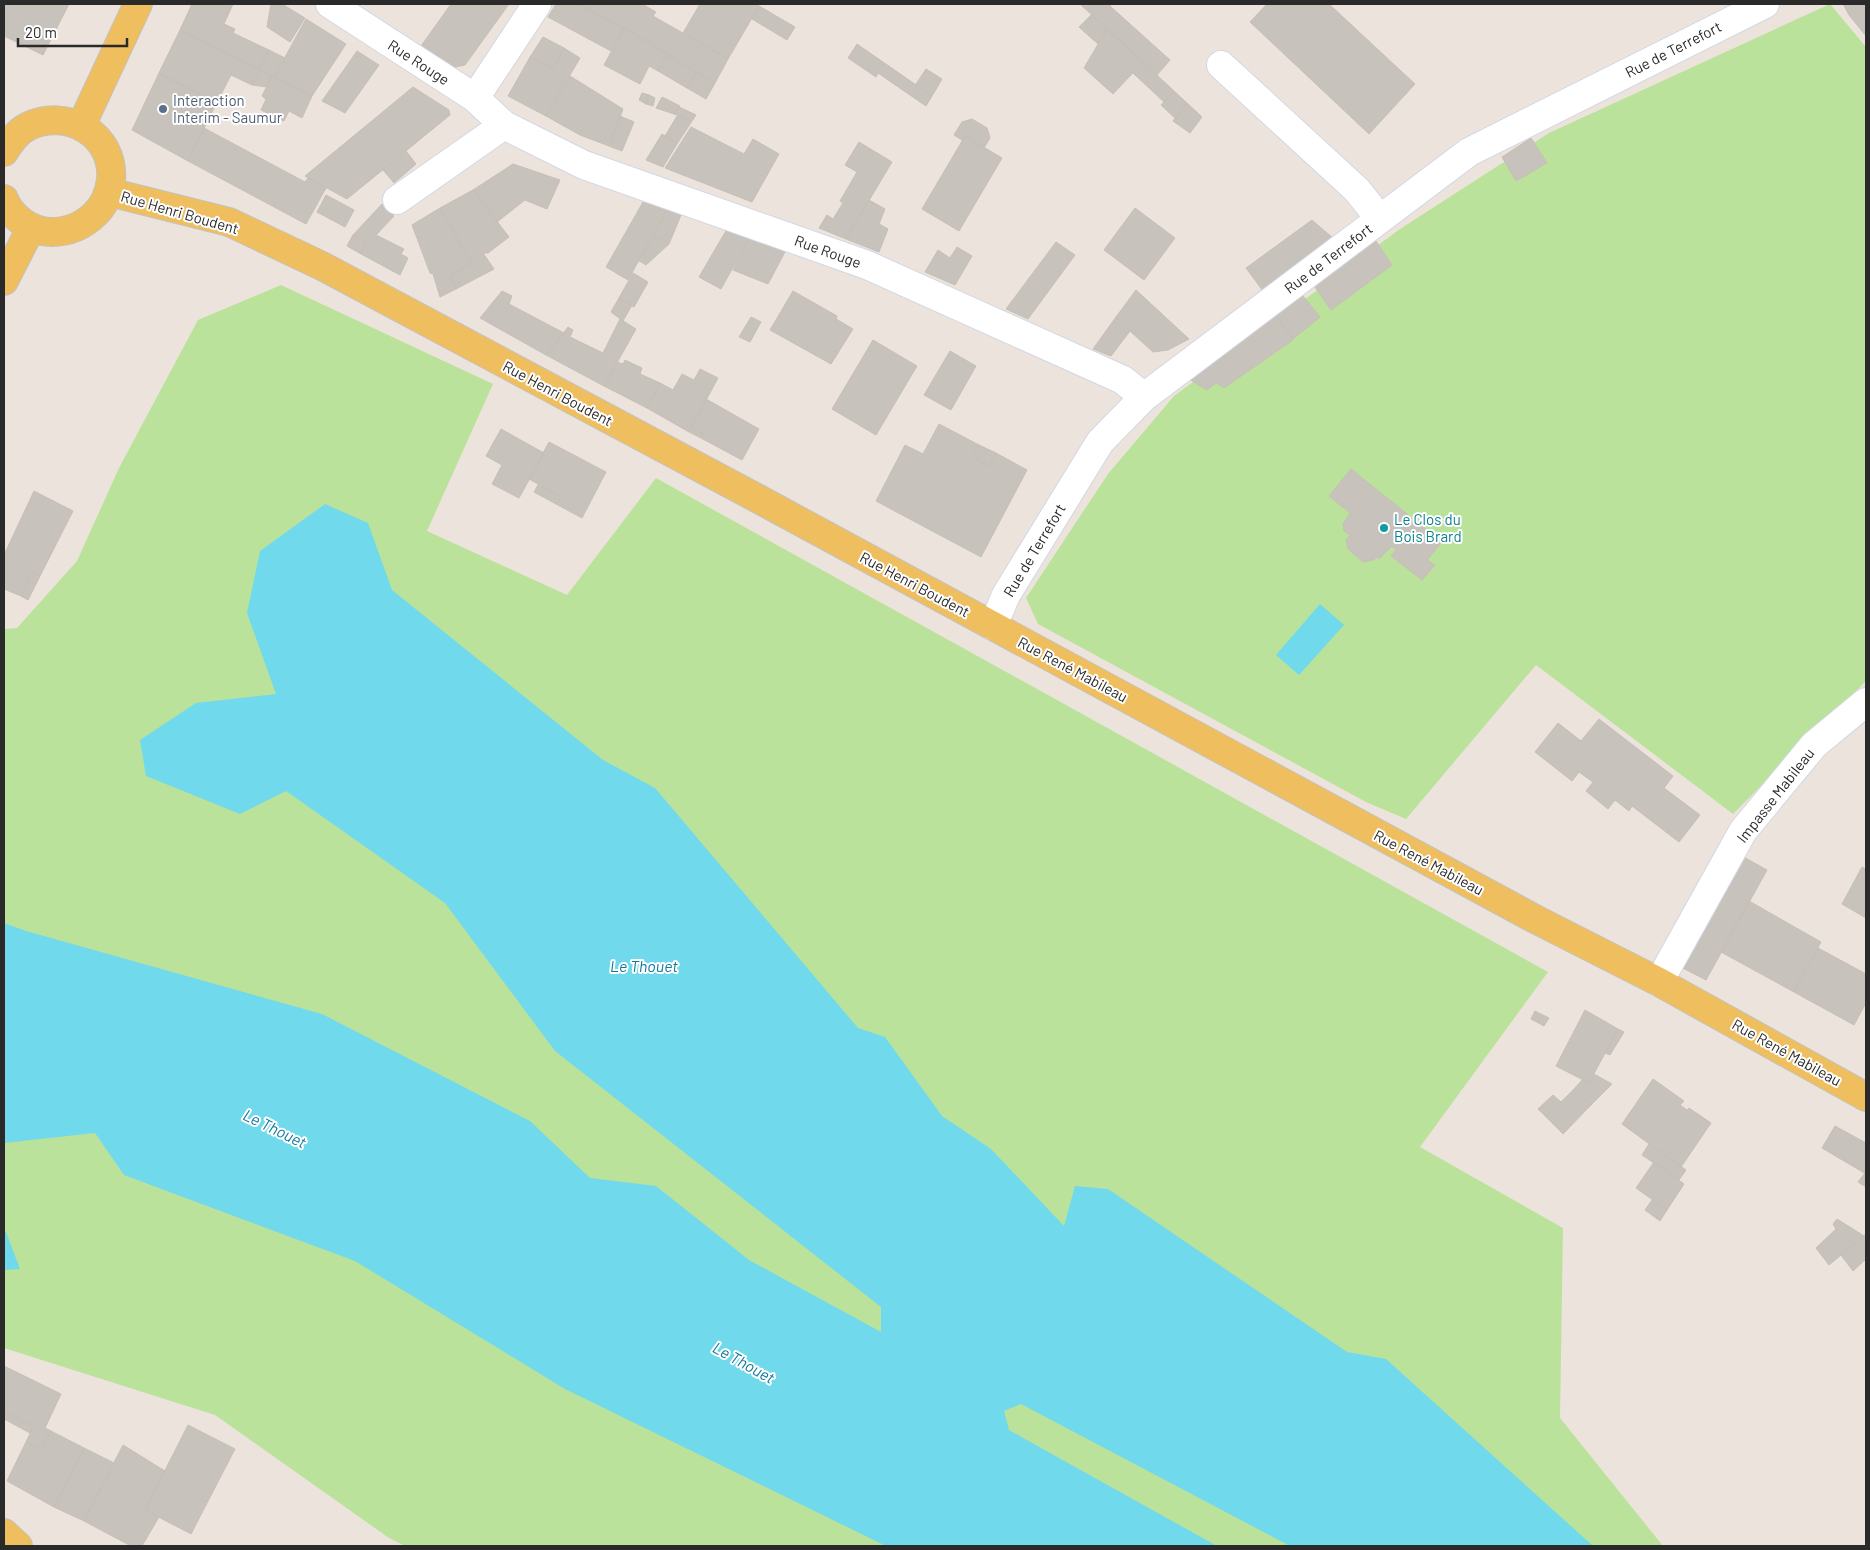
<svg xmlns="http://www.w3.org/2000/svg" width="1870" height="1550" viewBox="0 0 1870 1550" font-family="Barlow,sans-serif">
	<style>
		.green { fill: #bae29a }
		.water { fill: #71d9ec }
		.building { fill: #c7c2bb; stroke: #c7bfb6 }
		.lines { fill: none; stroke-linecap: round; stroke-linejoin: round }
		.minor-casing { stroke: #d2d7e3; stroke-width: 30 }
		.major-casing { stroke: #c3c3c3; stroke-width: 30 }
		.minor { stroke: #fff; stroke-width: 28 }
		.major { stroke: #eebe5f; stroke-width: 28 }
		.service-dot { fill: #5c6f8a; stroke: #fff; stroke-width: 2 }
		.culture-dot { fill: #0f9aa8; stroke: #fff; stroke-width: 2 }
		.labels { text-anchor: middle; dominant-baseline: central; stroke-width: 4; stroke-linejoin: round; paint-order: stroke }
		.street-label { font-size: 15px; fill: #2a2a2a; stroke: #fff }
		.service-label { font-size: 15px; fill: #4e5e75; stroke: #fff; text-anchor: start }
		.culture-label { font-size: 15px; fill: #0d838f; stroke: #fff; text-anchor: start }
		.water-label { font-size: 16px; font-style: italic; fill: #107899; stroke: #fff }
	</style>
	<rect width="100%" height="100%" fill="#ece4dc"/>
	<path class="green" d="M 1830,4 L 1866,47 L 1866,681 L 1733,814 L 1536,665 L 1406,819 L 1366,802 L 1038,624 L 1026,598 L 1108,474 L 1174,396 L 1400,229 L 1549,133 Z
		M 281,285 L 493,384 L 427,531 L 567,595 L 656,478 L 1548,972 L 1420,1147 L 1563,1228 L 1560,1418 L 1663,1546 L 405,1546 L 389,1538 L 215,1415 L 4,1348 L 4,629 L 17,628 L 77,561 L 119,468 L 198,320 Z"/>
	<path class="water" d="M 325,504 L 368,523 L 392,590 L 603,760 L 655,788 L 858,1028 L 885,1037 L 942,1116 L 991,1149 L 1064,1226 L 1075,1186 L 1108,1189 L 1347,1352 L 1386,1359 L 1593,1546 L 1290,1546 L 1021,1404 L 1004,1411 L 1009,1430 L 1217,1546 L 886,1546 L 565,1389 L 355,1261 L 124,1175 L 95,1133 L 4,1143 L 4,923 L 26,931 L 322,1014 L 530,1121 L 590,1178 L 656,1186 L 749,1260 L 881,1332 L 881,1307 L 555,1051 L 445,903 L 286,791 L 240,814 L 146,776 L 140,740 L 196,703 L 276,694 L 247,613 L 260,551 Z
		M 1320,604 L 1344,625 L 1299,675 L 1276,655 Z
		M 4,1230 L 6,1232 L 20,1269 L 4,1270 Z"/>
	<path class="building" d="M 4,4 L 69,4 L 43,55 L 4,36 Z
		M 192,4 L 233,4 L 224,24 L 235,29 L 233,33 L 269,50 L 260,70 L 180,30 Z
		M 271,4 L 282,4 L 305,18 L 290,42 L 267,27 Z
		M 451,4 L 509,4 L 465,65 L 450,68 L 421,46 Z
		M 556,4 L 578,4 L 624,28 L 611,51 L 548,17 Z
		M 578,4 L 642,4 L 656,12 L 653,16 L 728,59 L 715,83 L 624,28 Z
		M 700,4 L 755,4 L 759,6 L 728,59 L 683,33 Z
		M 1080,4 L 1112,4 L 1110,6 L 1170,60 L 1157,75 Z
		M 1267,4 L 1329,4 L 1415,84 L 1369,134 L 1250,22 Z
		M 1843,4 L 1866,4 L 1866,36 L 1849,15 Z
		M 759,6 L 795,27 L 787,40 L 752,19 Z
		M 1092,14 L 1107,29 L 1098,44 L 1079,27 Z
		M 306,19 L 346,44 L 312,96 L 274,77 Z
		M 624,28 L 668,54 L 658,71 L 649,66 L 640,84 L 604,65 Z
		M 1107,29 L 1143,62 L 1113,94 L 1084,68 Z
		M 180,30 L 260,70 L 252,85 L 231,75 L 213,110 L 199,103 L 201,95 L 159,73 Z
		M 543,37 L 564,48 L 553,69 L 530,57 Z
		M 857,44 L 932,96 L 926,106 L 878,73 L 876,77 L 848,58 Z
		M 564,48 L 580,58 L 546,116 L 508,96 L 530,57 L 553,69 Z
		M 269,50 L 285,58 L 274,77 L 260,70 Z
		M 357,51 L 379,65 L 345,113 L 322,101 Z
		M 668,54 L 696,72 L 687,88 L 658,71 Z
		M 1143,62 L 1174,91 L 1164,102 L 1133,73 Z
		M 926,69 L 942,79 L 932,96 L 916,84 Z
		M 260,70 L 272,76 L 267,87 L 252,85 Z
		M 696,72 L 715,83 L 706,99 L 687,88 Z
		M 159,73 L 201,95 L 199,103 L 213,110 L 188,161 L 132,130 Z
		M 272,76 L 312,96 L 302,118 L 289,111 L 284,121 L 261,110 L 266,99 L 262,96 Z
		M 570,76 L 623,109 L 609,146 L 580,135 L 546,116 Z
		M 413,87 L 449,110 L 450,115 L 347,199 L 305,176 Z
		M 1174,91 L 1187,103 L 1176,119 L 1161,105 Z
		M 642,93 L 649,95 L 646,104 L 639,100 Z
		M 649,95 L 655,98 L 653,106 L 646,104 Z
		M 662,97 L 680,106 L 674,114 L 656,108 Z
		M 1187,103 L 1202,117 L 1190,133 L 1173,121 Z
		M 679,107 L 696,115 L 692,121 L 674,114 Z
		M 620,116 L 634,122 L 622,151 L 609,146 Z
		M 677,116 L 692,121 L 677,144 L 665,136 Z
		M 972,119 L 987,128 L 990,138 L 984,148 L 965,136 L 962,140 L 954,135 L 962,122 Z
		M 691,127 L 744,154 L 753,139 L 779,154 L 752,202 L 665,168 Z
		M 204,128 L 305,182 L 308,178 L 326,188 L 306,224 L 188,161 Z
		M 662,134 L 677,144 L 663,167 L 646,160 Z
		M 965,136 L 1002,158 L 959,231 L 922,209 Z
		M 1531,138 L 1547,163 L 1516,181 L 1502,157 Z
		M 859,142 L 892,162 L 846,239 L 819,228 L 827,215 L 833,219 L 843,203 L 840,201 L 857,172 L 845,165 Z
		M 406,151 L 416,164 L 394,183 L 383,170 Z
		M 513,164 L 560,180 L 547,209 L 525,200 L 497,222 L 473,190 Z
		M 473,190 L 509,237 L 488,253 L 483,253 L 494,269 L 456,289 L 450,276 L 471,263 L 440,208 Z
		M 326,195 L 354,210 L 345,227 L 317,212 Z
		M 869,200 L 885,209 L 879,224 L 888,229 L 879,252 L 846,239 Z
		M 643,202 L 667,210 L 628,280 L 606,267 Z
		M 382,204 L 394,216 L 376,235 L 404,249 L 401,254 L 408,258 L 400,275 L 361,254 L 367,242 L 353,235 Z
		M 440,208 L 471,263 L 450,276 L 456,289 L 440,297 L 433,274 L 430,273 L 412,225 Z
		M 1135,208 L 1175,238 L 1144,280 L 1104,250 Z
		M 667,210 L 681,215 L 669,244 L 653,235 Z
		M 1312,220 L 1334,239 L 1263,291 L 1246,268 Z
		M 727,229 L 750,237 L 721,289 L 699,277 Z
		M 353,235 L 367,242 L 361,254 L 347,246 Z
		M 653,235 L 669,244 L 646,265 L 638,260 Z
		M 750,237 L 786,250 L 768,284 L 733,270 Z
		M 1376,241 L 1392,265 L 1331,310 L 1315,287 Z
		M 1056,242 L 1075,255 L 1028,319 L 1006,309 Z
		M 957,247 L 972,256 L 955,285 L 925,272 L 938,250 L 950,258 Z
		M 633,273 L 648,282 L 634,307 L 619,298 Z
		M 1136,290 L 1189,339 L 1168,350 L 1153,352 L 1130,331 L 1116,317 Z
		M 502,291 L 512,296 L 509,304 L 564,333 L 546,355 L 480,318 Z
		M 793,291 L 837,316 L 836,319 L 853,329 L 831,364 L 770,330 Z
		M 1303,296 L 1320,317 L 1293,339 L 1276,315 Z
		M 619,298 L 632,305 L 623,321 L 611,312 Z
		M 1276,315 L 1293,340 L 1224,388 L 1216,383 L 1207,390 L 1189,379 Z
		M 751,317 L 761,322 L 750,342 L 739,337 Z
		M 1116,317 L 1130,331 L 1111,356 L 1093,349 Z
		M 620,319 L 636,329 L 604,386 L 546,355 L 568,327 L 573,330 L 570,337 L 603,353 Z
		M 873,340 L 917,366 L 876,435 L 832,409 Z
		M 950,351 L 976,366 L 951,410 L 924,395 Z
		M 625,360 L 642,368 L 640,374 L 660,383 L 647,408 L 604,386 L 617,362 L 623,364 Z
		M 700,369 L 718,378 L 689,432 L 647,408 L 660,383 L 673,390 L 682,374 L 694,380 Z
		M 706,399 L 759,429 L 742,460 L 701,438 L 703,434 L 691,427 Z
		M 939,424 L 979,445 L 972,457 L 989,466 L 996,453 L 1027,470 L 981,557 L 876,501 L 905,445 L 923,454 Z
		M 691,427 L 703,434 L 701,438 L 689,432 Z
		M 501,429 L 544,453 L 519,498 L 492,484 L 502,465 L 486,456 Z
		M 549,442 L 606,472 L 582,518 L 556,504 L 561,497 L 529,479 Z
		M 979,445 L 996,453 L 989,466 L 972,457 Z
		M 1351,469 L 1442,542 L 1427,560 L 1435,565 L 1422,580 L 1391,556 L 1396,550 L 1392,546 L 1379,559 L 1377,557 L 1373,560 L 1363,562 L 1348,549 L 1346,540 L 1350,535 L 1344,531 L 1343,524 L 1350,513 L 1329,496 Z
		M 538,485 L 561,497 L 556,504 L 534,492 Z
		M 34,491 L 73,511 L 40,576 L 33,572 L 21,596 L 4,589 L 4,555 Z
		M 33,572 L 40,576 L 28,600 L 21,596 Z
		M 1599,719 L 1673,776 L 1664,788 L 1700,815 L 1679,842 L 1632,806 L 1629,811 L 1615,800 L 1608,809 L 1586,791 L 1593,782 L 1579,772 L 1572,781 L 1535,752 L 1558,723 L 1581,741 Z
		M 1740,855 L 1767,870 L 1706,980 L 1679,966 Z
		M 1862,867 L 1866,869 L 1866,918 L 1842,904 Z
		M 1749,901 L 1821,942 L 1794,992 L 1721,952 Z
		M 1818,948 L 1866,974 L 1866,1003 L 1854,1025 L 1794,992 Z
		M 1585,1010 L 1618,1029 L 1589,1083 L 1556,1066 Z
		M 1535,1011 L 1549,1018 L 1544,1026 L 1531,1019 Z
		M 1618,1029 L 1624,1032 L 1610,1055 L 1605,1053 Z
		M 1594,1074 L 1612,1084 L 1591,1105 L 1574,1089 L 1582,1080 L 1589,1083 Z
		M 1653,1079 L 1684,1101 L 1680,1105 L 1687,1110 L 1689,1108 L 1711,1123 L 1681,1167 L 1622,1124 Z
		M 1574,1089 L 1591,1105 L 1563,1134 L 1546,1117 Z
		M 1553,1095 L 1561,1102 L 1546,1117 L 1538,1109 Z
		M 1835,1126 L 1866,1143 L 1866,1174 L 1822,1148 Z
		M 1649,1144 L 1686,1170 L 1679,1180 L 1642,1155 Z
		M 1654,1162 L 1684,1184 L 1667,1210 L 1636,1188 Z
		M 1865,1173 L 1866,1174 L 1866,1187 L 1858,1182 Z
		M 1652,1200 L 1667,1210 L 1660,1221 L 1645,1210 Z
		M 1837,1219 L 1864,1236 L 1829,1265 L 1816,1248 L 1836,1229 L 1833,1224 Z
		M 1866,1234 L 1866,1259 L 1853,1271 L 1841,1255 Z
		M 4,1366 L 61,1394 L 45,1428 L 51,1431 L 42,1450 L 26,1442 L 33,1427 L 4,1410 Z
		M 4,1410 L 33,1427 L 30,1433 L 4,1419 Z
		M 188,1425 L 235,1449 L 191,1534 L 145,1510 Z
		M 51,1431 L 84,1448 L 54,1507 L 7,1481 L 26,1442 L 42,1450 Z
		M 123,1445 L 165,1471 L 145,1510 L 159,1517 L 142,1546 L 131,1546 L 84,1521 Z
		M 84,1448 L 114,1463 L 84,1521 L 54,1507 Z"/>
	<g class="lines">
		<g class="minor-casing">
			<path id="minor" d="M 330,4 L 475,98 L 504,125 L 584,165 L 867,265 L 1123,380 L 1144,397
				M 1221,65 L 1357,190 L 1380,219
				M 475,98 L 537,4
				M 397,200 L 504,125
				M 993,626 L 1006,595 L 1100,442 L 1144,397 L 1469,152 L 1765,4
				M 1659,982 L 1743,831 L 1814,745 L 1866,702"/>
		</g>
		<g class="major-casing">
			<path id="major" d="M 81,126 L 138,4
				M 4,152 C 10,142 17,132 27,127 C 66,107 115,134 111,180 C 109,193 105,205 95,214 C 83,226 69,232 51,232 C 31,232 11,217 4,199
				M 109,192 L 229,222 L 322,266 L 753,496 L 1535,919 L 1659,982 L 1866,1097
				M 4,281 L 31,228
				M 4,1533 L 18,1546"/>
		</g>
		<use href="#minor" class="minor"/>
		<use href="#major" class="major"/>
	</g>
	<circle class="service-dot" cx="163" cy="109" r="5"/>
	<circle class="culture-dot" cx="1384" cy="528" r="5"/>
	<g class="labels">
		<g class="street-label">
			<text transform="translate(1673 49) rotate(-27)">Rue de Terrefort</text>
			<text transform="translate(419 62) rotate(33)">Rue Rouge</text>
			<text transform="translate(180 212) rotate(16)">Rue Henri Boudent</text>
			<text transform="translate(828 251) rotate(20)">Rue Rouge</text>
			<text transform="translate(1328 258) rotate(-37)">Rue de Terrefort</text>
			<text transform="translate(558 393) rotate(28)">Rue Henri Boudent</text>
			<text transform="translate(1034 550) rotate(-59)">Rue de Terrefort</text>
			<text transform="translate(915 584) rotate(28)">Rue Henri Boudent</text>
			<text transform="translate(1073 669) rotate(28)">Rue René Mabileau</text>
			<text transform="translate(1775 795) rotate(-52)">Impasse Mabileau</text>
			<text transform="translate(1429 862) rotate(28)">Rue René Mabileau</text>
			<text transform="translate(1787 1052) rotate(29)">Rue René Mabileau</text>
		</g>
		<g class="service-label">
			<text x="173" y="100">Interaction<tspan x="173" dy="17">Interim - Saumur</tspan></text>
		</g>
		<g class="culture-label">
			<text x="1394" y="519">Le Clos du<tspan x="1394" dy="17">Bois Brard</tspan></text>
		</g>
		<g class="water-label">
			<text x="644" y="965">Le Thouet</text>
			<text transform="translate(275 1128) rotate(26)">Le Thouet</text>
			<text transform="translate(744 1362) rotate(29)">Le Thouet</text>
		</g>
	</g>
	<rect width="1870" height="1550" fill="none" stroke="#2a2a2a" stroke-width="10"/>
	<path d="M18 38v8h109v-8" fill="none" stroke="#2a2a2a" stroke-width="2.5"/>
	<text x="25" y="38" font-size="15" fill="#2a2a2a" stroke="#ffffff" stroke-width="4" paint-order="stroke">20 m</text>
</svg>
